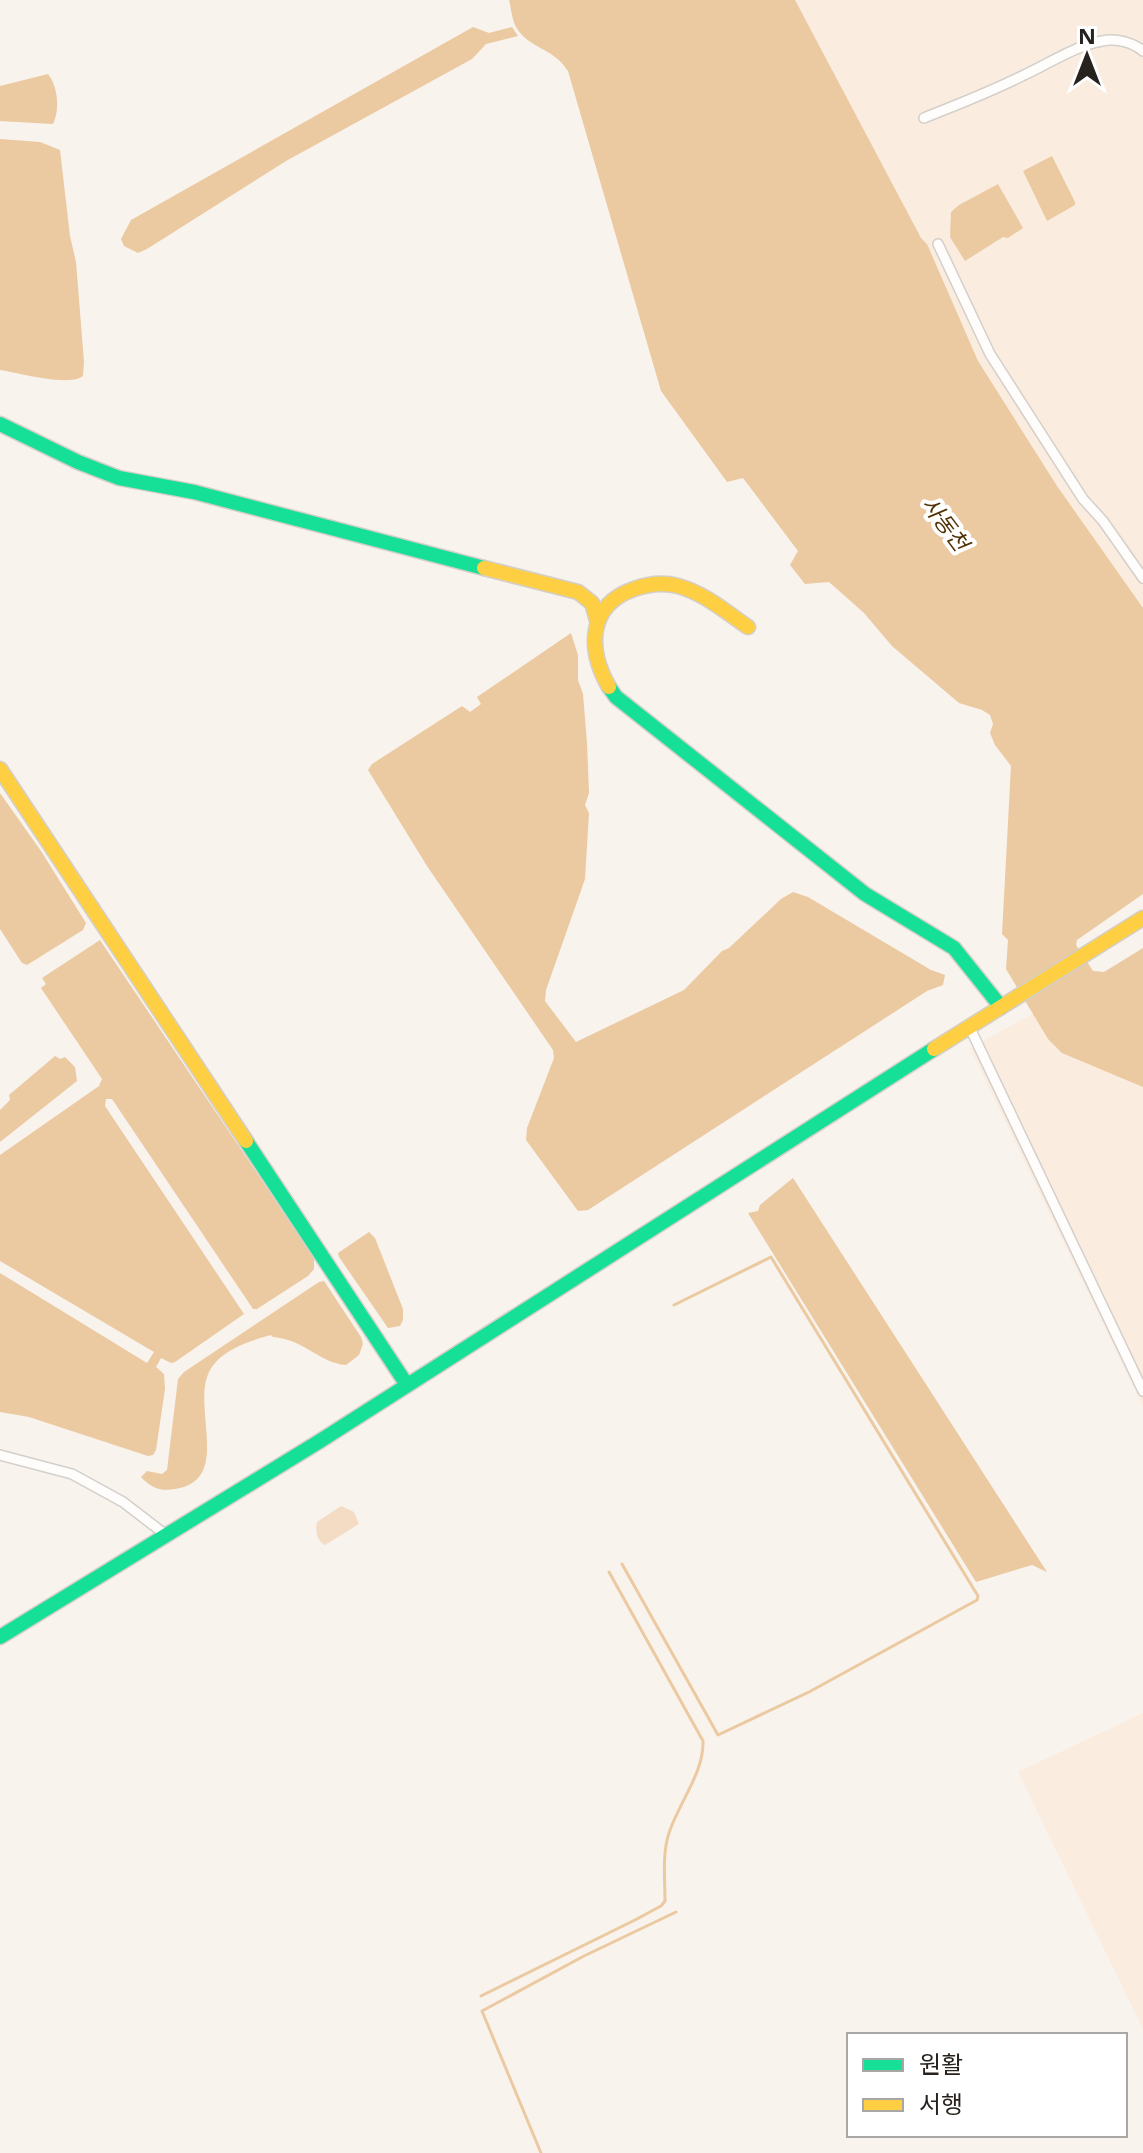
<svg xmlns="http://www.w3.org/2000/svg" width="1143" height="2153" viewBox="0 0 1143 2153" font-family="'Noto Sans','Noto Sans KR',sans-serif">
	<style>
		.built { fill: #faecdf }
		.green { fill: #f3dcc3 }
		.water { fill: #ebc9a1 }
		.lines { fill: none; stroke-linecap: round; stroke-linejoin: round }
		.stream { stroke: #ebc9a1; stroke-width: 3 }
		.street-casing { stroke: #d4cfc9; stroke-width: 12 }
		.fast-casing { stroke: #d4cfc9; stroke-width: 17 }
		.slow-casing { stroke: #d4cfc9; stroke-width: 17 }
		.street { stroke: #fefdfc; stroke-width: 9 }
		.fast { stroke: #16e098; stroke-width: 14 }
		.slow { stroke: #ffcf43; stroke-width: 14 }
		.labels { text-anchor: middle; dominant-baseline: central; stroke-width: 8; stroke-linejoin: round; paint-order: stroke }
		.water-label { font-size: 22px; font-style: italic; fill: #513205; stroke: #fff }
	</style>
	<rect width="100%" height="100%" fill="#f9f3ed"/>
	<path class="built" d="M 773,0 L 1143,0 L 1143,679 Z
		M 1143,954 L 1143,1407 L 970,1048 Z
		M 1143,1713 L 1143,2029 L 1018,1772 Z"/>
	<path class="green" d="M 341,1506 L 354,1512 L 359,1524 L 325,1545 C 317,1541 315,1531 317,1522 Z"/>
	<path class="water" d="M 509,0 L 795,0 L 921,238 L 927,244 L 978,361 L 1057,486 L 1143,608 L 1143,894 L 1077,940 L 1076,945 L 1093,971 L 1104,972 L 1143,948 L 1143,1087 L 1062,1053 L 1048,1039 L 1006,969 L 1008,940 L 1002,934 L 1011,766 L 995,745 L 990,733 L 993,724 L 990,715 L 982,710 L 959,703 L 892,646 L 864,613 L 829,582 L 805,584 L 790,565 L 798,551 L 743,478 L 727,482 L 661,391 L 568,71 C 552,46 527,49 515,25 C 512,18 511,8 509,0 Z
		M 473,27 L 489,33 L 512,27 L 518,36 L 486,44 L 472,59 L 286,161 L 147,249 L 138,253 L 124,246 L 121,239 L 131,220 Z
		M 48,74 C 58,86 60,110 53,124 L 0,121 L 0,86 Z
		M 0,139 L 40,142 L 60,150 L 70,236 L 76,262 L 84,362 L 83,376 C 68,387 20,373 0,370 Z
		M 1052,156 L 1075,202 L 1075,205 L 1047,221 L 1023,171 Z
		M 998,184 L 1023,228 L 1008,238 L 1003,237 L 965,261 L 950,237 L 951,212 L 959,205 Z
		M 571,633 L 578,655 L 578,680 L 583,694 L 587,743 L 589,793 L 585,805 L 589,813 L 585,879 L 546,990 L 545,1001 L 576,1042 L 684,990 L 722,951 L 729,948 L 781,899 L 793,892 L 808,897 L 931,970 L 945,975 L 943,985 L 927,991 L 588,1210 L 578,1211 L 526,1140 L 527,1128 L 554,1058 L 553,1050 L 427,866 L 368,770 L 372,764 L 462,706 L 470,712 L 481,704 L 477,697 Z
		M 0,793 L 41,851 L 86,923 L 83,930 L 27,965 L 22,963 L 0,929 Z
		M 100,940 L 314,1258 L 314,1269 L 308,1276 L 257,1309 L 253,1309 L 112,1099 L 106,1099 L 105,1106 L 244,1314 L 175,1362 L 171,1363 L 161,1358 L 156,1367 L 164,1374 L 165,1389 L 156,1450 L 153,1455 L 148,1456 L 29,1417 L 0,1412 L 0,1273 L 147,1363 L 154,1352 L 0,1261 L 0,1155 L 99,1086 L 102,1079 L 41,988 L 46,984 L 42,978 Z
		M 55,1056 L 60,1059 L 65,1057 L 75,1067 L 77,1081 L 0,1142 L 0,1110 L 10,1100 L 9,1095 Z
		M 793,1178 L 1047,1572 L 1032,1565 L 976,1582 L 748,1213 L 758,1211 L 760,1205 Z
		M 369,1232 L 375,1238 L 403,1309 L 403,1320 L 400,1326 L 388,1328 L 339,1257 L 338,1253 Z
		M 324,1281 L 361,1337 L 363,1344 L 359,1355 L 346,1365 C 319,1363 306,1340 273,1337 L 271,1335 C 249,1341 220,1350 209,1372 C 192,1407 230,1476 180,1488 C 163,1492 153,1490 141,1477 L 147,1471 L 162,1474 L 167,1470 L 178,1379 L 184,1372 L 319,1282 Z"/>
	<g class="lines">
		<path class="stream" d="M 622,1564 L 718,1735 L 809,1692 L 977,1600 L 978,1596 L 771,1257 L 674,1305
			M 481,1996 L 635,1920 L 661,1906 L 665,1901 C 665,1879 662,1854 669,1833 C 679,1802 704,1773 703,1741 L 609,1572
			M 541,2153 L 482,2011 L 584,1956 L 676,1912"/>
		<g class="street-casing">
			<path id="street" d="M 924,118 C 956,105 990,92 1022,76 C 1047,65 1074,46 1102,41 C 1116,38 1132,42 1143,51
				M 938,244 L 990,354 L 1083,499 L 1103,521 L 1143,578
				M 969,1026 L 1143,1391
				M 0,1455 L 72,1474 L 123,1502 L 166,1535"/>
		</g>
		<g class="fast-casing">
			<path id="fast" d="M 0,424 L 78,462 L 119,478 L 194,492 L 484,568
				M 609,687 L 616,697 L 865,894 L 954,948 L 1001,1007
				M 246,1141 L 407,1385
				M 0,1637 L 320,1441 L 934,1049"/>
		</g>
		<g class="slow-casing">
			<path id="slow" d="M 484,568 L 578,592 L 592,603 L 597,620
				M 609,687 C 587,649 588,605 634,589 C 648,584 663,582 678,586 C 704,593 726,612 748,627
				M 0,769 L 246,1141
				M 934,1049 L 1143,918"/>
		</g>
		<use href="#street" class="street"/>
		<use href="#fast" class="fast"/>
		<use href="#slow" class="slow"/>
	</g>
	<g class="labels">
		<g class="water-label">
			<text transform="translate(946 523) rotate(53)">사동천</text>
		</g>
	</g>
	<rect x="847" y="2033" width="280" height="104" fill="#ffffff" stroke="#a9a7a5" stroke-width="2"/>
	<rect x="863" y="2059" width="40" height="12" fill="#16e098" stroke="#a9a7a5" stroke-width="2"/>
	<text x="919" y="2073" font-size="24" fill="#27221d">원활</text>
	<rect x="863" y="2099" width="40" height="12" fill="#ffcf43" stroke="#a9a7a5" stroke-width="2"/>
	<text x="919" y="2113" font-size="24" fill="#27221d">서행</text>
	<g transform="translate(1087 56)" stroke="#ffffff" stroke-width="6" paint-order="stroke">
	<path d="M0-6L14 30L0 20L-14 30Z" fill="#27221d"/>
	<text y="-12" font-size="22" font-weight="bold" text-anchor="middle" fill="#27221d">N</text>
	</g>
</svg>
